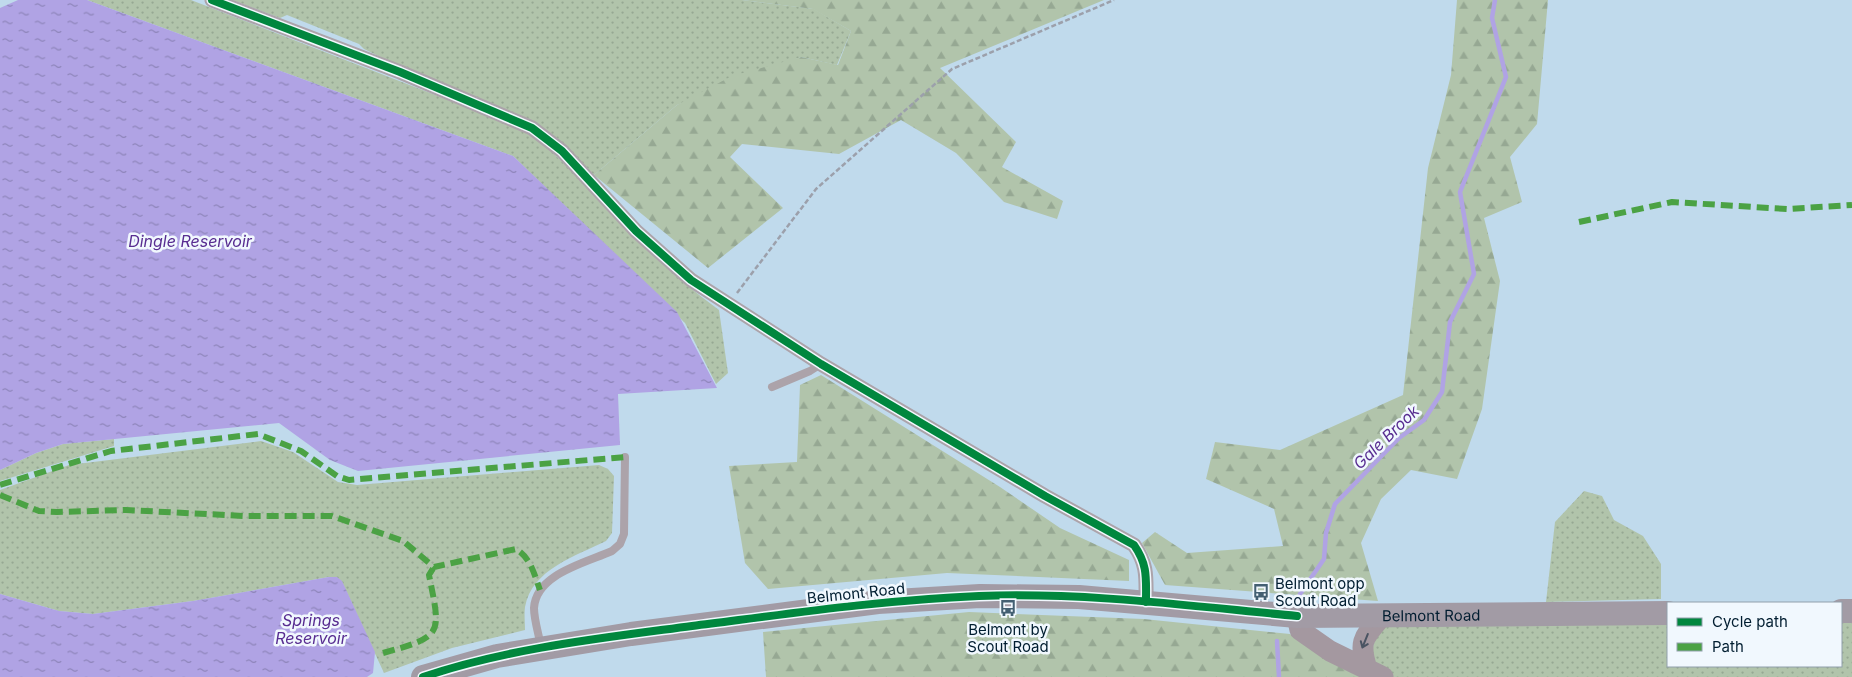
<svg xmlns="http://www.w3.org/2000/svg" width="1852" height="677" viewBox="0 0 1852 677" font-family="Inter,sans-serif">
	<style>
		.grass { fill: url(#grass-dots) }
		.forest { fill: url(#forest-firs) }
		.water { fill: url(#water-ripples) }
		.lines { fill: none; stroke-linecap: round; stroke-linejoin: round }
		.stream { stroke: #b0a3e4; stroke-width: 4.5 }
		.path { stroke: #9ca0ab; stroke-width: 2.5; stroke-dasharray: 5 2.5; stroke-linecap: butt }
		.lane { stroke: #aca3aa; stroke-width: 8 }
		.street { stroke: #aca3aa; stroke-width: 15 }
		.secondary { stroke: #a498a0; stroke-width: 21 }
		.primary { stroke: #a29ba5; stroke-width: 24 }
		.quiet { stroke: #4ba244; stroke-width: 6; stroke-dasharray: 12 6; stroke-linecap: butt }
		.cycleway-casing { stroke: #f1f8fe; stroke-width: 11 }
		.cycleway { stroke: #00873e; stroke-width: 8 }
		.oneway { stroke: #4a5462 }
		.labels { text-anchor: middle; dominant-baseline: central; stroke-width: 5; stroke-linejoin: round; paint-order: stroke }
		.poi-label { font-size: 15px; fill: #001d30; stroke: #f1f8fe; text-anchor: start }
		.street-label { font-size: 15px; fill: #001d30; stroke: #f1f8fe }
		.water-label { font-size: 16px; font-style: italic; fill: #582d91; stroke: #f1f8fe }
	</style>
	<defs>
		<pattern id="grass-dots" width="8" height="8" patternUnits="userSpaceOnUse" patternTransform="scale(1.25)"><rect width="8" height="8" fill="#b1c4ab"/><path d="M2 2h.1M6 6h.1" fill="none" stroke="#96a893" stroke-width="1.8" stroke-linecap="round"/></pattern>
		<pattern id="forest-firs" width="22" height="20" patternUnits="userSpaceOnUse" patternTransform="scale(1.25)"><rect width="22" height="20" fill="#b1c4ab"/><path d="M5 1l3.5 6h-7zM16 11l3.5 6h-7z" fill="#96a893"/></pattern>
		<pattern id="water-ripples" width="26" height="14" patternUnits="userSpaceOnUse" patternTransform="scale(1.25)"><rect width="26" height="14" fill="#b0a3e4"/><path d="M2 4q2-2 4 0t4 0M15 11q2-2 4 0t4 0" fill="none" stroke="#8d84b9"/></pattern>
	</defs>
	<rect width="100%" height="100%" fill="#c0daec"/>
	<path class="grass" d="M 87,0 L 191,0 L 528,131 C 564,160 595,196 627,230 C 656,259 686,286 719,310 L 728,373 L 716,384 L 685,323 L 513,156 Z
		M 232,0 L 742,0 L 814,9 L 851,31 L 837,65 L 801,57 L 677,105 L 594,175 L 549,132 L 393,63 L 364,49 L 359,44 L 287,15 L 280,18 Z
		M 114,439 L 114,446 L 0,481 L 0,470 L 36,453 L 63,444 Z
		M 261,441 L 293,452 L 338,482 L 357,485 L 599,465 L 608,469 L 614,476 L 612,533 L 606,541 C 576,556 532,569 525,607 C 524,614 525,623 525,630 L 452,648 L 384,673 L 342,582 L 329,577 L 193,601 L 93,614 L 59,611 L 0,594 L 0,490 L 69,465 Z
		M 1584,491 L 1602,496 L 1614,520 L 1643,536 L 1661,564 L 1661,599 L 1546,602 L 1555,522 Z
		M 1841,611 L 1852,611 L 1852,677 L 1383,677 L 1367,669 L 1381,617 L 1668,613 L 1668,666 L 1841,666 Z"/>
	<path class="forest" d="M 742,0 L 1104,0 L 940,68 L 1016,142 L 1002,167 L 1063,201 L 1057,219 L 1004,202 L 956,153 L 901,120 L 839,154 L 742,144 L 730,157 L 783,208 L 708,268 L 594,175 L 677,105 L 732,76 L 801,57 L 838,65 L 851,31 L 813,9 Z
		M 1457,0 L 1548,0 L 1537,124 L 1510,157 L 1522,202 L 1484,218 L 1500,281 L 1482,409 L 1457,479 L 1411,470 L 1381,499 L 1361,543 L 1378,601 L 1165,585 L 1142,543 L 1155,532 L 1187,553 L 1283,546 L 1274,509 L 1206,479 L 1215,442 L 1280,450 L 1403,395 L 1428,168 L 1451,75 Z
		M 821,375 L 1000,487 L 1060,528 L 1129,560 L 1129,581 L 947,573 L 768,589 L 745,563 L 729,466 L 797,462 L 800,385 Z
		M 969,612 L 1144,619 L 1290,634 L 1322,655 L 1363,677 L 766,677 L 763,632 Z"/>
	<path class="water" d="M 18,0 L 87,0 L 513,156 L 677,312 L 717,388 L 618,394 L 620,445 L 358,471 L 330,460 L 279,423 L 63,444 L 36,453 L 0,470 L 0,8 Z
		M 329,577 L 337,577 L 342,581 L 375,652 L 373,673 L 367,677 L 0,677 L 0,594 L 59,611 L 93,614 L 193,601 Z"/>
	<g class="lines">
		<path class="stream" d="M 1300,594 L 1324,559 L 1326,533 L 1335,504 L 1399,438 L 1424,420 L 1442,392 L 1450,322 L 1474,274 L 1460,192 L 1506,77 L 1492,18 L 1495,0
			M 1277,641 L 1279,677"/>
		<path class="path" d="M 737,293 L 816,189 L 952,69 L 1114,0"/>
		<path class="lane" d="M 772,387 L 810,371 L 821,364
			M 541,647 C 539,635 534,620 534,608 C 536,574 585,563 612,551 L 620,544 L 624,534 L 625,457"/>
		<path class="street" d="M 212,0 L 400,72 L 532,128 L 562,151 L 636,231 L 691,280 L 821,364 L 1045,496 L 1134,545 C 1148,565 1146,578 1146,602"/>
		<path class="secondary" d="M 1297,616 L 1300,630 L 1330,651 L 1383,677
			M 1367,669 C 1358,641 1364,637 1381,617"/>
		<g class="primary">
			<path d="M 1841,611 L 1852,611"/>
			<path id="s1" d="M 423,677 L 497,656 L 631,634 L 878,602 L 980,596 L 1079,597 L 1297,616 L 1668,613"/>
		</g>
		<path class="quiet" d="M 1579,222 L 1672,202 L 1787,209 L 1852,205
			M 0,485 L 111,451 L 258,434 L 301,451 L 337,476 L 349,480 L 625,457
			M 0,495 L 39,511 L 57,512 L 126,510 L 245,516 L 332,516 L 403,541 L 434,567 L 516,549 C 531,558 534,574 540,590
			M 383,653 C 444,636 441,635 429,575 L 434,567"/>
		<g class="cycleway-casing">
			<path id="cycleway" d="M 212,0 L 400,72 L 532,128 L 562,151 L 636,231 L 691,280 L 821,364 L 1045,496 L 1134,545 C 1148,565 1146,578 1146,602
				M 423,677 C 509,648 602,638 692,626 C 787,614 882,600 979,596 C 1085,592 1191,606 1297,616"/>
		</g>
		<use href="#cycleway" class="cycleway"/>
	</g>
	<defs><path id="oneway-shaft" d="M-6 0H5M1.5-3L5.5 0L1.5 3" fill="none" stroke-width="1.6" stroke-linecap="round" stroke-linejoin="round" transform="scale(1.25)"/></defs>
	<use class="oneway" href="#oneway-shaft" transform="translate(1365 641) rotate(112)"/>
	<defs>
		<g id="bus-bare" transform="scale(1.35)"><path d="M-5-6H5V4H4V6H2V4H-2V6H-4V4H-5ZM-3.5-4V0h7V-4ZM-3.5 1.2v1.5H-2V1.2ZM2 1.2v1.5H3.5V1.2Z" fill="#435f72" stroke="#f1f8fe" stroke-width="2.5" paint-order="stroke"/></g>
	</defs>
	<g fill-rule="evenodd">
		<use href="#bus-bare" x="1261" y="592"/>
		<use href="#bus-bare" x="1008" y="608"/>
	</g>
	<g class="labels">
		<g class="poi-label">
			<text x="1275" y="583">Belmont opp<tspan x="1275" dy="17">Scout Road</tspan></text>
			<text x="1008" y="629" text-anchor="middle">Belmont by<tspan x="1008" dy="17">Scout Road</tspan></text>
		</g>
		<g class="street-label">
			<text transform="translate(856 593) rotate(-6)">Belmont Road</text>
			<text stroke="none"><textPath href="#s1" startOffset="1016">Belmont Road</textPath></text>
		</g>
		<g class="water-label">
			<text x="190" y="241">Dingle Reservoir</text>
			<text transform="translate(1386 437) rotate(-44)">Gale Brook</text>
			<text x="311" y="620">Springs<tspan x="311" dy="18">Reservoir</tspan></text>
		</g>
	</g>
	<rect x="1667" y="602" width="175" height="65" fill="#f1f8fe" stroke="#91a0ac"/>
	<rect x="1677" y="618" width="25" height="8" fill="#00873e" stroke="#91a0ac"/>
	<text x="1712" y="627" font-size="15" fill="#001d30">Cycle path</text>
	<rect x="1677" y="643" width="25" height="8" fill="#4ba244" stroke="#91a0ac"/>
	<text x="1712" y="652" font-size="15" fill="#001d30">Path</text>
</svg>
